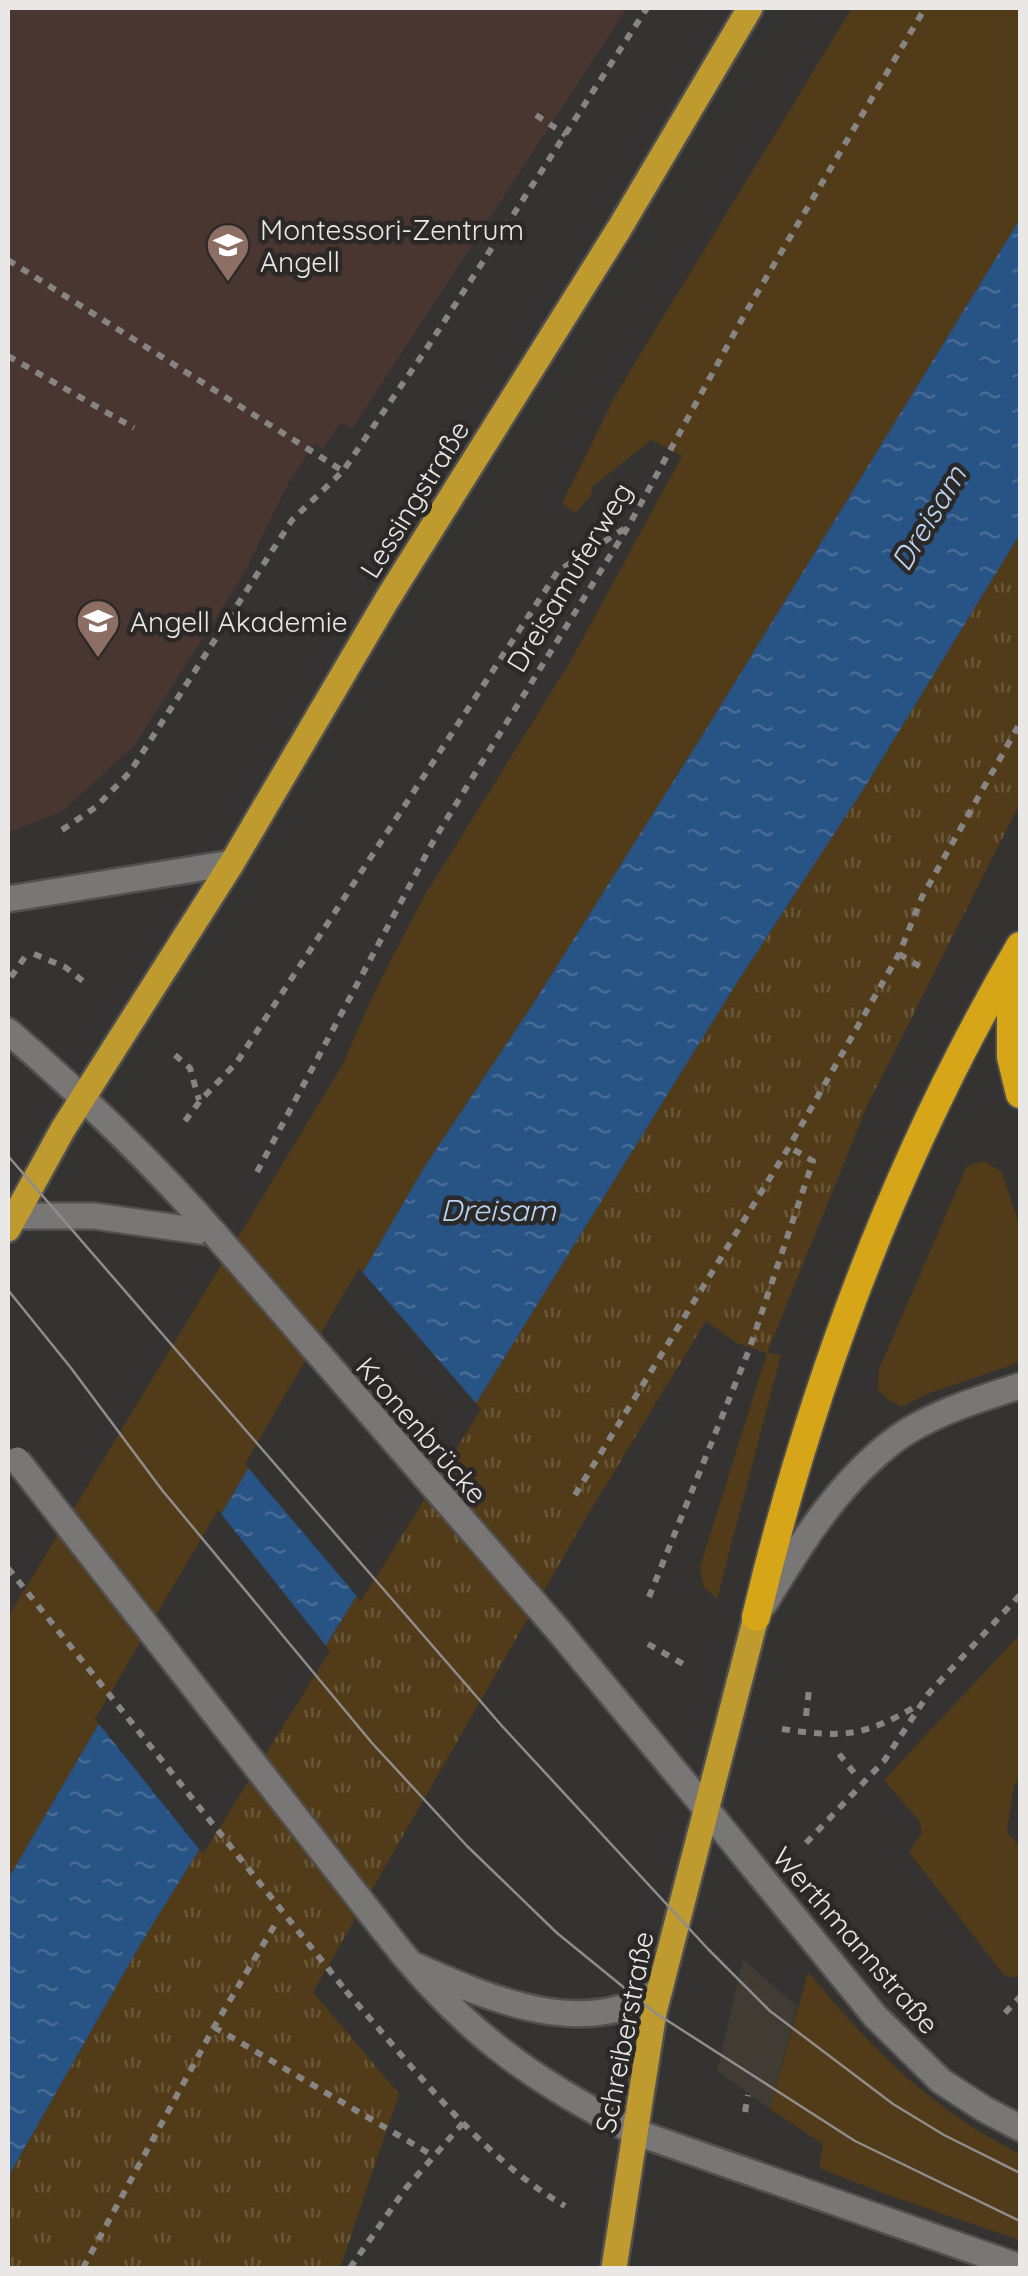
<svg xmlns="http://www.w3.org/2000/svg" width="1028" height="2276" viewBox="0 0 1028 2276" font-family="Quicksand,sans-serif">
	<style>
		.built { fill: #403c34 }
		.education { fill: #493630 }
		.grass { fill: #513b18 }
		.park { fill: url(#park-tufts) }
		.water { fill: url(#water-ripples) }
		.pier { fill: #353331 }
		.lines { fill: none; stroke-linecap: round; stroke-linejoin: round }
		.minor-casing { stroke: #51504f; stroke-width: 30 }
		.secondary-casing { stroke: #51504f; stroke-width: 30 }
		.primary-casing { stroke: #51504f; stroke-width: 30 }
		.trunk-casing { stroke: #51504f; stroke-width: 32 }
		.path { stroke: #878584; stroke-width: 6; stroke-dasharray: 8 8; stroke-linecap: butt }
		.minor { stroke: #797775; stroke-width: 25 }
		.secondary { stroke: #797775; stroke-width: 25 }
		.primary { stroke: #bf9a2f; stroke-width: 25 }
		.trunk { stroke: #d6a618; stroke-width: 28 }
		.tram { stroke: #8f8d8c; stroke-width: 2.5 }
		.secondary-bridge-casing { stroke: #51504f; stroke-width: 30; stroke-linecap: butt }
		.path-bridge { stroke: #878584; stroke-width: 6; stroke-dasharray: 8 8; stroke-linecap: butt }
		.secondary-bridge { stroke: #797775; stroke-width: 25 }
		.labels { text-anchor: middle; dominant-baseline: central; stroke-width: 9; stroke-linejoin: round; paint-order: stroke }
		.poi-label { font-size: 28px; fill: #e9e8e7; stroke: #2b2927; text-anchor: start }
		.street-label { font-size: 28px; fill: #e9e8e7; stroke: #2b2927 }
		.water-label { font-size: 30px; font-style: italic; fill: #bbd4f3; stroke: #2b2927 }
	</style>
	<defs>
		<pattern id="park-tufts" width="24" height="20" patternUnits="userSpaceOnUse" patternTransform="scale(2.5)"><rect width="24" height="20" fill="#513b18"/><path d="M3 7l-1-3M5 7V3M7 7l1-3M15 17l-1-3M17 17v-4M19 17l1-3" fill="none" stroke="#6a573a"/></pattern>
		<pattern id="water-ripples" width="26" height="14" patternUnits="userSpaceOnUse" patternTransform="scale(2.5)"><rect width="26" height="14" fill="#275385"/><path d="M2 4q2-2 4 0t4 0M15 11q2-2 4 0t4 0" fill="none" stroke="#466c96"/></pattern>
	</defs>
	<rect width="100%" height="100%" fill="#353331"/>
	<path class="built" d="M 743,1959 L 797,2007 L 770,2109 L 717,2071 Z"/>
	<path class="education" d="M 8,8 L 627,8 L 352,429 L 341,422 L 323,449 L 315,443 L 288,484 L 245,572 L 134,746 L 64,810 L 8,833 Z"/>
	<path class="grass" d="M 852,8 L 1020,8 L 1020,219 L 705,731 L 533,1004 L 425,1166 L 8,1879 L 8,1617 L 343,1064 L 373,995 L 423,898 L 570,662 L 682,456 L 651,440 L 592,487 L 591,496 L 575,513 L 562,503 L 616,394 Z
		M 984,1161 L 1002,1172 L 1020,1228 L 1020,1362 L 927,1394 L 902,1407 L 890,1401 L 878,1390 L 879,1369 L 967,1166 Z
		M 767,1353 L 781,1355 L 717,1599 L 703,1586 L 700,1567 Z
		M 1020,1634 L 1020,1779 L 1014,1785 L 1007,1832 L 1020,1846 L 1020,1976 L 1013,1978 L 1003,1974 L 909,1852 L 922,1833 L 920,1822 L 884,1780 Z
		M 808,1972 C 873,2050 929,2108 1020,2154 L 1020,2240 L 890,2196 L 819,2168 L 823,2144 L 770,2109 Z"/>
	<path class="park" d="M 1020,534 L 1020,803 L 867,1106 L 767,1353 L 737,1343 L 706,1321 L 581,1526 L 313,1992 L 399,2094 L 340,2268 L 8,2268 L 8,2177 L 140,1945 L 736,984 L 866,785 Z"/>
	<path class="water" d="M 1020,219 L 1020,534 L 866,785 L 736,984 L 140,1945 L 8,2177 L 8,1879 L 425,1166 L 533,1004 L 705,731 Z"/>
	<path class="pier" d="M 359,1268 L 481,1409 L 361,1601 L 245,1464 Z
		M 218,1510 L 330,1651 L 203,1854 L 95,1719 Z"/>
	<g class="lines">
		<g class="minor-casing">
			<path id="minor" d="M 764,1604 C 799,1547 834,1489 887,1446 C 923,1416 976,1400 1020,1386
				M 707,1810 L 875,2016 L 941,2081 L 984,2109 L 1020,2128
				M 635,2132 L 1020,2267"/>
		</g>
		<g class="secondary-casing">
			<path id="secondary" d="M 8,899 L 232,863
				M 8,1031 C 81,1094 150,1160 214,1233
				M 14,1216 L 94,1216 L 214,1233
				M 558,1630 L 707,1810
				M 383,1929 C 455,2024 529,2080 635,2132
				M 416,1966 C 490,1999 585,2041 660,1990"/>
		</g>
		<g class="primary-casing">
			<path id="primary" d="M 8,1229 L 63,1129 L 232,863 L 388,598 L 619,229 L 750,8
				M 614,2268 L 654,2012 L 756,1617"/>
		</g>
		<g class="trunk-casing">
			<path id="trunk" d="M 1011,967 L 1011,1057 L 1020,1094
				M 756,1617 C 812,1383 898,1154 1020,946"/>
		</g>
		<path class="path" d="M 536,115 L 566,135
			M 8,260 L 343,471
			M 8,356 L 134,428
			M 62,830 L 96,807 L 130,772 L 292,520 L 343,471 L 427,348 L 647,8
			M 34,954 L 65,967 L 88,985
			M 899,954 L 924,969
			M 11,977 L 27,954
			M 175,1055 L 190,1068 L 199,1100
			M 185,1121 L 200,1101 L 237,1062 L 558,571 L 627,527
			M 257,1172 L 435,838 L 628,527 L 746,312 L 925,8
			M 575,1495 L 789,1147 L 899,954 L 922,897 L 1020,723
			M 649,1597 L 749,1350 L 813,1161 L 789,1147
			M 648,1644 L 685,1665
			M 806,1716 L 809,1690
			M 782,1729 C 843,1738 864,1737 918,1705
			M 839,1754 L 855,1774
			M 806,1843 L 884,1761 L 929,1693 L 1020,1595
			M 346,1991 C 411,2064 480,2157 565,2206
			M 1005,2013 L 1020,1997
			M 214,2027 L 432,2155
			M 745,2112 L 748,2095
			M 83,2268 L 214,2027 L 276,1923
			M 350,2268 L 406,2188 L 463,2123"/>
		<use href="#minor" class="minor"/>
		<use href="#secondary" class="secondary"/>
		<use href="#primary" class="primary"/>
		<use href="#trunk" class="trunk"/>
		<path class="tram" d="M 8,1156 L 502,1726 L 708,1949 L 770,2011 L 893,2104 L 944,2135 L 1020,2173
			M 8,1290 L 71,1368 L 162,1490 L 372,1743 L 467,1846 L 557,1933 L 654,2012 L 855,2141 L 1020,2221"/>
		<g class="secondary-bridge-casing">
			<path id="secondary-bridge" d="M 214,1233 L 558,1630
				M 17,1460 L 383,1929"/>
		</g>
		<path class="path-bridge" d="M 8,1568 L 346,1991"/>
		<use href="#secondary-bridge" class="secondary-bridge"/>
	</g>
	<defs>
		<g id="school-pin" transform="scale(2.25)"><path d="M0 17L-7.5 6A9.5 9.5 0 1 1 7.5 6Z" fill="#8d6e63" stroke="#2b2927"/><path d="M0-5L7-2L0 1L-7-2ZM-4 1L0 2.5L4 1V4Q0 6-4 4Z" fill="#fff"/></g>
	</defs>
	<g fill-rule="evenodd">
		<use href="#school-pin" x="228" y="245"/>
		<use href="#school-pin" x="98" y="621"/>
	</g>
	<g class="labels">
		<g class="poi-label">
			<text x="260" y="229">Montessori-Zentrum<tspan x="260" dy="32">Angell</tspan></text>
			<text x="130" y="621">Angell Akademie</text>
		</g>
		<g class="street-label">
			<text transform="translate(414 499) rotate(-58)">Lessingstraße</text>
			<text transform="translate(569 577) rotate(-59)">Dreisamuferweg</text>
			<text transform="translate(422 1430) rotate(49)">Kronenbrücke</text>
			<text transform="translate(856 1940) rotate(49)">Werthmannstraße</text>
			<text transform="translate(624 2032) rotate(-79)">Schreiberstraße</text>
		</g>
		<g class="water-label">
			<text transform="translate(928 518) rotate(-59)">Dreisam</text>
			<text x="498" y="1210">Dreisam</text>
		</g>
	</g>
	<rect width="1028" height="2276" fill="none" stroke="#e9e8e7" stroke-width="20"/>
</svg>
